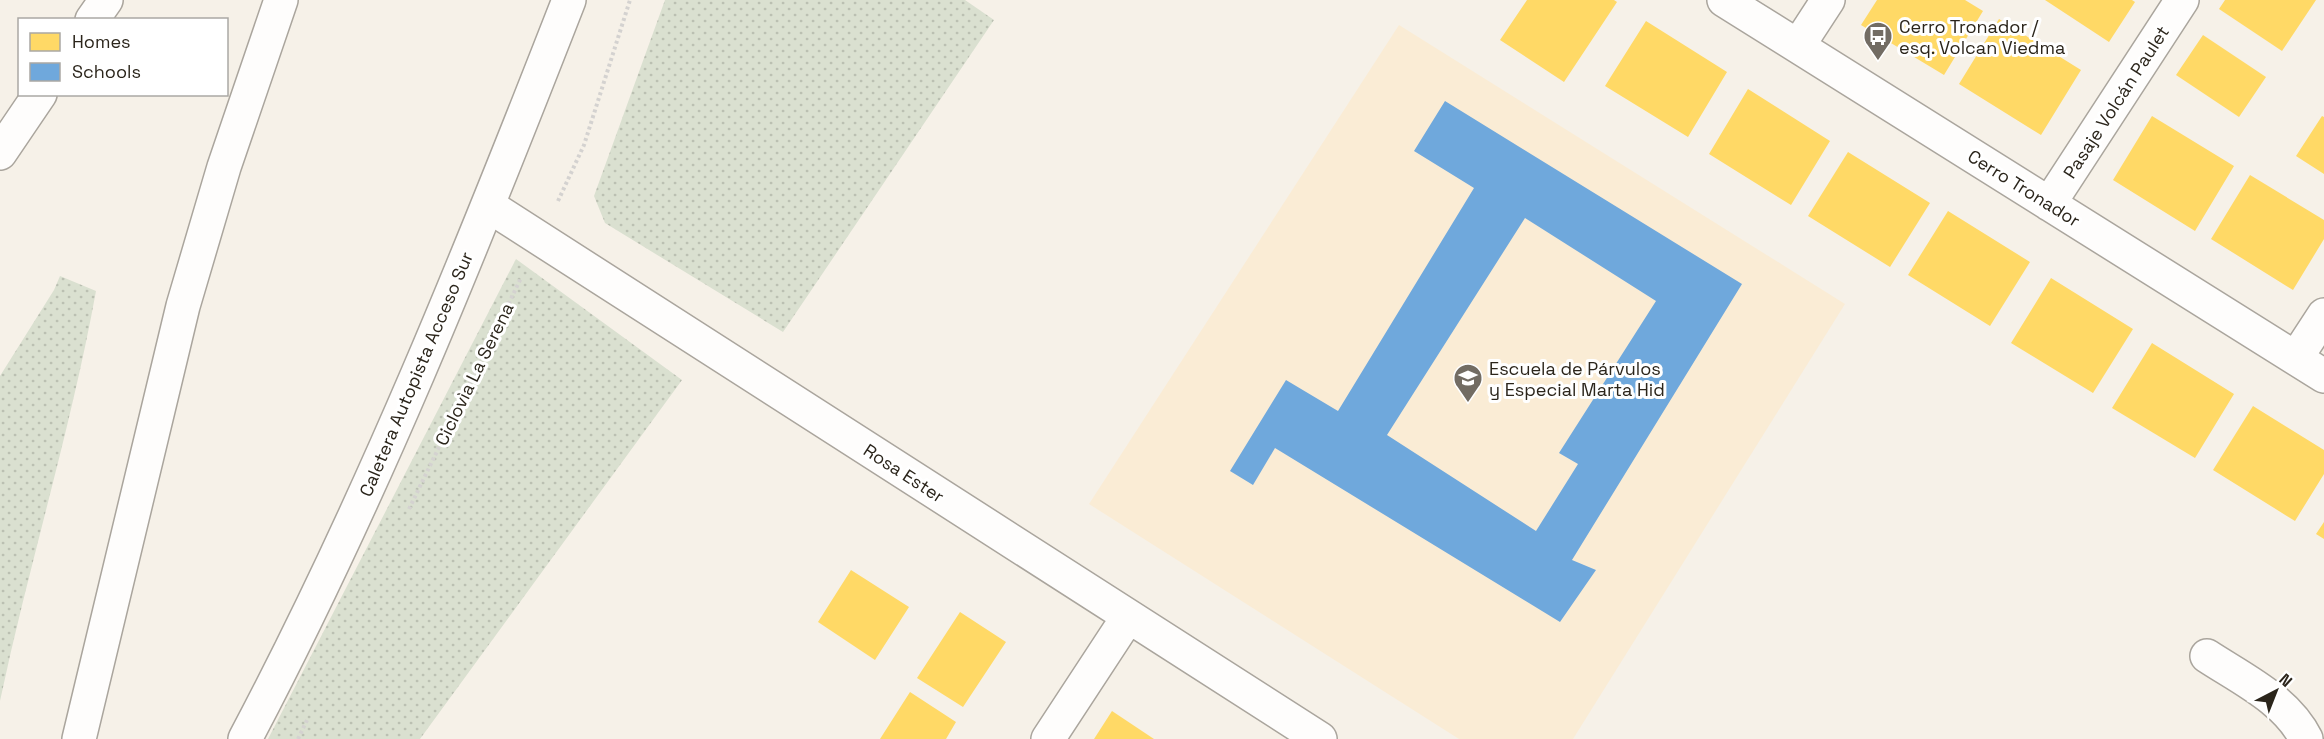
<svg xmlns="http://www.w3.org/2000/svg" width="2324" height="739" viewBox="0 0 2324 739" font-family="'Space Grotesk',sans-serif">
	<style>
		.built { fill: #faecd5 }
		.grass { fill: url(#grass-dots) }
		.homes { fill: #ffd966 }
		.schools { fill: #6fa8dc; fill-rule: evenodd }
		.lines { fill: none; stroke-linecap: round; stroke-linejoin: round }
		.minor-casing { stroke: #aaa59d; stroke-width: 36 }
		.major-casing { stroke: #aaa59d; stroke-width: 36 }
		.highway-casing { stroke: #aaa59d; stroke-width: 36 }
		.path { stroke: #d4d2d0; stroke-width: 4; stroke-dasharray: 3 3; stroke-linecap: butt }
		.minor { stroke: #fefdfc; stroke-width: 33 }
		.major { stroke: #fefdfc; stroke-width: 33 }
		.highway { stroke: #fefdfc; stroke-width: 33 }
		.labels { text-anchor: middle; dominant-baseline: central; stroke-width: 6; stroke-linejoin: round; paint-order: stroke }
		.poi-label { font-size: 18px; fill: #2b251b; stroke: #fff; text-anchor: start }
		.street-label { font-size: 18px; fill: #2b251b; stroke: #fff }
	</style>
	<defs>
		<pattern id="grass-dots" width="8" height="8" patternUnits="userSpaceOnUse" patternTransform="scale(1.5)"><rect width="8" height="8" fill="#dae0d0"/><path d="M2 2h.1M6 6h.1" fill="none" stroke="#bbc0b2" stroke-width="1.8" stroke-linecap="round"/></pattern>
	</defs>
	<rect width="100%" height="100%" fill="#f6f1e8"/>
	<path class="built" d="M 1399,25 L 1845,304 L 1573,739 L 1459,739 L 1089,504 Z"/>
	<path class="grass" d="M 665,0 L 965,0 L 994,20 L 783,332 L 605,223 L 594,196 Z
		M 516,259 L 682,380 L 420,739 L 268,739 Z
		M 60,276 L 96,291 C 71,429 29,564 0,701 L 0,376 L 54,290 Z"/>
	<path class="homes" d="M 1527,0 L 1614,0 L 1617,2 L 1564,82 L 1500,40 Z
		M 1877,0 L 1965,0 L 1983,11 L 1944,75 L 1861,25 Z
		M 2045,0 L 2132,0 L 2135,2 L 2109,42 Z
		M 2225,0 L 2316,0 L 2282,51 L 2219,9 Z
		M 1999,19 L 2081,70 L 2041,135 L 1959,84 Z
		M 1646,21 L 1727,72 L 1688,137 L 1605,86 Z
		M 2203,35 L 2266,77 L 2239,117 L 2176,75 Z
		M 1748,89 L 1830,141 L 1791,205 L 1709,154 Z
		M 2152,116 L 2234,166 L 2195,231 L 2113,180 Z
		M 2322,116 L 2324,117 L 2324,174 L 2296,156 Z
		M 1848,152 L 1930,203 L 1890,267 L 1808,216 Z
		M 2250,175 L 2324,220 L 2324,239 L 2293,290 L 2211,239 Z
		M 1948,211 L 2030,262 L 1990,326 L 1908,275 Z
		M 2051,278 L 2133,329 L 2093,393 L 2011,343 Z
		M 2152,343 L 2234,394 L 2195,458 L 2112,408 Z
		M 2253,406 L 2324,450 L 2324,474 L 2295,521 L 2213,470 Z
		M 2324,522 L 2324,539 L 2316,534 Z
		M 851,570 L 909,607 L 875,660 L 818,622 Z
		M 960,612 L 1006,642 L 963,707 L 917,678 Z
		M 910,692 L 956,722 L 946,739 L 880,739 Z
		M 1112,711 L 1154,739 L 1094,739 Z"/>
	<path class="schools" d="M 1445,101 L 1742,284 L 1572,560 L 1596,570 L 1560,622 L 1275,448 L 1253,485 L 1230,471 L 1286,380 L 1338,411 L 1474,188 L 1414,151 ZM 1525,218 L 1656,301 L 1559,453 L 1578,464 L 1536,531 L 1387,435 Z"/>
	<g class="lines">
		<g class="minor-casing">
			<path id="minor" d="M 1724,0 L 2324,376
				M 1798,46 L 1828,0
				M 2049,204 L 2182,0
				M 489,206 L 1320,739
				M 2296,358 L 2324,315
				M 2207,656 C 2242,679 2287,700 2306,739
				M 1048,739 L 1128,617"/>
		</g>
		<g class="major-casing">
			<path id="major" d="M 245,739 C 371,501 471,251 569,0"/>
		</g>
		<g class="highway-casing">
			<path id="highway" d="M 92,20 L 106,0
				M 0,153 L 40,94
				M 79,739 L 183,306 L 224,167 L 281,0"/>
		</g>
		<path class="path" d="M 558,201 L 584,145 L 630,0
			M 409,509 L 521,278
			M 298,739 L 308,718"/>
		<use href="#minor" class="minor"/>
		<use href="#major" class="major"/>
		<use href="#highway" class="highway"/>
	</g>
	<defs>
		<g id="bus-pin" transform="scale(1.5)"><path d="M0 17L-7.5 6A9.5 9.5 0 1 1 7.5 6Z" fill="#726c63" stroke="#fff"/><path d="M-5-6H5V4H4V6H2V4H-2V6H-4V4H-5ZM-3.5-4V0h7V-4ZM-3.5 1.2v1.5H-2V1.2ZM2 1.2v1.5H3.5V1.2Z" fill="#fff"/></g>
		<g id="school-pin" transform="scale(1.5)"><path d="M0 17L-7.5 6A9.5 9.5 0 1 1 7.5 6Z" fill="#726c63" stroke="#fff"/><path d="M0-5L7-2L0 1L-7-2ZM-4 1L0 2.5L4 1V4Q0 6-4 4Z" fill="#fff"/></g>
	</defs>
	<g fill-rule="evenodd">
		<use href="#bus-pin" x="1878" y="36"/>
		<use href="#school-pin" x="1468" y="378"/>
	</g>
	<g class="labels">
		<g class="poi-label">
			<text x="1899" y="26">Cerro Tronador /<tspan x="1899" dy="21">esq. Volcan Viedma</tspan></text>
			<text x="1489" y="368">Escuela de Párvulos<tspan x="1489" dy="21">y Especial Marta Hid</tspan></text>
		</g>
		<g class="street-label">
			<text transform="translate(2116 102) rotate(-57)">Pasaje Volcán Paulet</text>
			<text transform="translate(2024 188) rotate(32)">Cerro Tronador</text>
			<text transform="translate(416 374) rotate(-67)">Caletera Autopista Acceso Sur</text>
			<text transform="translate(474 374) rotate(-64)">Ciclovìa La Serena</text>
			<text transform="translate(904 473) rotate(33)">Rosa Ester</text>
		</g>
	</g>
	<rect x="18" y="18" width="210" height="78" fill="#ffffff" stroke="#aaa8a4" stroke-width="1.5"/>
	<rect x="30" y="33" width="30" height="18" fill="#ffd966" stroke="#aaa8a4" stroke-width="1.5"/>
	<text x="72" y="48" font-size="18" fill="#2b251b">Homes</text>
	<rect x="30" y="63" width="30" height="18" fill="#6fa8dc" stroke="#aaa8a4" stroke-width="1.5"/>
	<text x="72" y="78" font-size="18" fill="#2b251b">Schools</text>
	<g transform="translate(2276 691) rotate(42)" stroke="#ffffff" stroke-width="4.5" paint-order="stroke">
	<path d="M0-4.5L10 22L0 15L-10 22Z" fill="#2b251b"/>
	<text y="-9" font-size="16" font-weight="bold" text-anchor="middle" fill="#2b251b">N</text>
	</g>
</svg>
